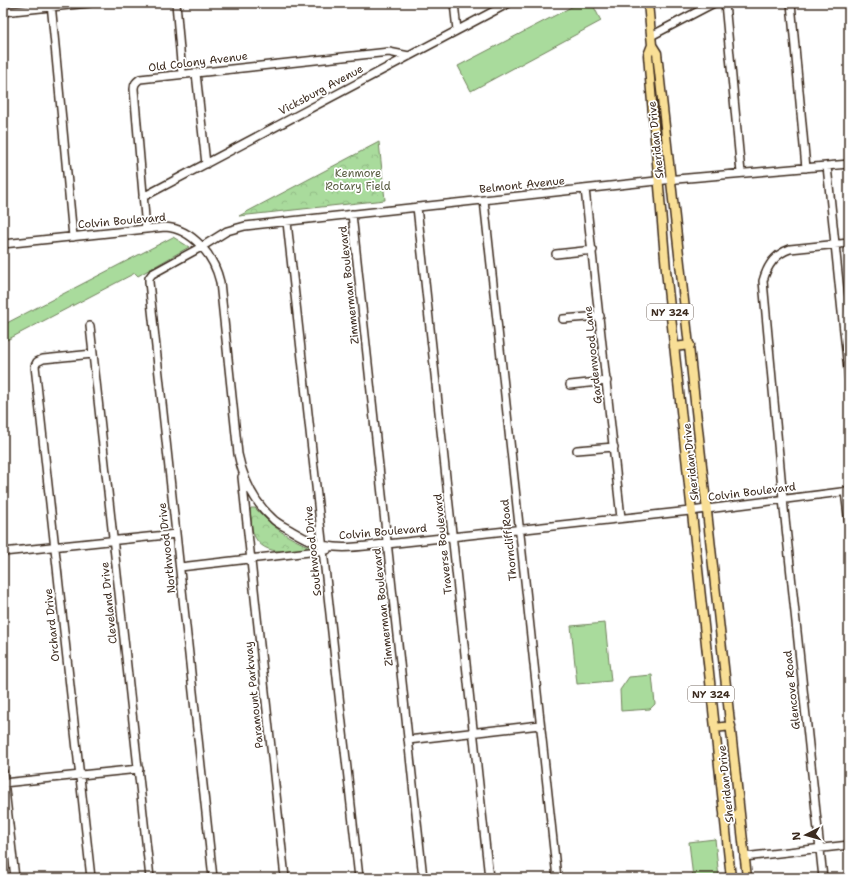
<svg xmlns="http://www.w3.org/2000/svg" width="852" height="881" viewBox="0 0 852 881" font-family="'Shantell Sans',sans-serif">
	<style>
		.green { fill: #a9db9c; stroke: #72825d }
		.forest { fill: url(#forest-crowns); stroke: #72825d }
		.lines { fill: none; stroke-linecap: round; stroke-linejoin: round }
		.minor-casing { stroke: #3b2a1e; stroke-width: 10 }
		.major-casing { stroke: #3b2a1e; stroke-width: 11 }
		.minor { stroke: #fff; stroke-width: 7 }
		.major { stroke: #f9df96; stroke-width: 8 }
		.labels { text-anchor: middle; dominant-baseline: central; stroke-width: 3.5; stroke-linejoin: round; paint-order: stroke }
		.shield { fill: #fff; stroke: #766a62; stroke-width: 1 }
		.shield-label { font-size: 10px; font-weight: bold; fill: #3b2a1e }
		.street-label { font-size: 11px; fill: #3b2a1e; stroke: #fff }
		.park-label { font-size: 11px; fill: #5c5f44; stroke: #fff }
	</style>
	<defs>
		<pattern id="forest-crowns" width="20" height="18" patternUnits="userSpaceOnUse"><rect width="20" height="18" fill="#a9db9c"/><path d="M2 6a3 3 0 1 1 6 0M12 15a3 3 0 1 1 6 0" fill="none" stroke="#92bc86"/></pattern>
	</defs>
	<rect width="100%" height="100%" fill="#fff"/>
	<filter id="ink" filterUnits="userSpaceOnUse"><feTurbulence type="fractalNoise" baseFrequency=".025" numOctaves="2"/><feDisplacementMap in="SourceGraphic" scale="8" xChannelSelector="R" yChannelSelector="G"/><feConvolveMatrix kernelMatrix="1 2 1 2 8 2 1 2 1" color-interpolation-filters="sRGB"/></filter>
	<g filter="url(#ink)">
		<path class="green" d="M 579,3 L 600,3 L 594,7 L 601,21 L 471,91 L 458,66 Z
			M 173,237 L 189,247 L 138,276 L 135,273 L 3,342 L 3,325 Z
			M 605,623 L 611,681 L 577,684 L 571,626 Z
			M 652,675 L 655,704 L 650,709 L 621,711 L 620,690 L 629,677 Z
			M 715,839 L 719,878 L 693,878 L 689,842 Z"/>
		<path class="forest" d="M 379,142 L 385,200 L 239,216 Z
			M 251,508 L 255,508 C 275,529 286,537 313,548 L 313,549 C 291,551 259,559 252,529 C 251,523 251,516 250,510 Z"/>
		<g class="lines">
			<g class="minor-casing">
				<path id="minor" d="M 51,3 L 73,237
					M 176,3 L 182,74
					M 454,3 L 457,30
					M 725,3 L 741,173
					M 791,3 L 806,168
					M 3,12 L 89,3
					M 651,36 L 714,3
					M 196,73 L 206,164
					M 827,166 L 849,380
					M 585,189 L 621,518
					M 143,197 L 509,3
					M 484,200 L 557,878
					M 417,207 L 489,878
					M 352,214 L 423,878
					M 287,222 L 359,878
					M 146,229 L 134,89 C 134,84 136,82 140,79 L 389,52 L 409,56
					M 3,244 L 165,227 C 193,229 214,256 220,282 L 238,454 C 243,478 253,501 272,518 C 277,524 286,527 292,531 C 305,539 320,546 335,547 C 352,549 370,545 387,544 L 699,510 L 849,491
					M 556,254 L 593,250
					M 563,319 L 600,316
					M 90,326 L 150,878
					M 570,385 L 607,381
					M 577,450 L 614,447
					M 242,477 L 285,878
					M 845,491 L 849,524
					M 3,552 L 176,534
					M 180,567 L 327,550
					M 408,740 L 540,725
					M 3,772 L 15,878
					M 3,783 L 139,769
					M 744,857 L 849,845
					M 91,878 L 35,366 L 37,362 L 43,359 L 93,354
					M 213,878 L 149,282 L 149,278 L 152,274 L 203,246 L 227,231 L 245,226 L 665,180 L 849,164
					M 823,878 L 783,499 L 763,281 C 767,266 775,254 790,249 L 849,243"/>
			</g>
			<g class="major-casing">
				<path id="major" d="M 648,3 L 652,45 L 648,55 L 666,270 L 731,878
					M 652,45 L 657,53 L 747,878
					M 674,347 L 690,345
					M 715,728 L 731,726
					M 724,817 L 740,815"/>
			</g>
			<use href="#minor" class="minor"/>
			<use href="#major" class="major"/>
		</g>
	</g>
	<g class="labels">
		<g class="shield">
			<rect x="647" y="304" width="46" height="16" rx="3"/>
			<rect x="688" y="686" width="46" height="16" rx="3"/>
		</g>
		<g class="shield-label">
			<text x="670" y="312">NY 324</text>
			<text x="711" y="694">NY 324</text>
		</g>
		<g class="street-label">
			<text transform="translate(198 62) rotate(-7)">Old Colony Avenue</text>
			<text transform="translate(321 90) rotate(-28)">Vicksburg Avenue</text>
			<text transform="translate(656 140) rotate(-96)">Sheridan Drive</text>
			<text transform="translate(522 185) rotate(-6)">Belmont Avenue</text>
			<text transform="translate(122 221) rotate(-5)">Colvin Boulevard</text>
			<text transform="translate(349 285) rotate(-96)">Zimmerman Boulevard</text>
			<text transform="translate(593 355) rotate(-96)">Gardenwood Lane</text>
			<text transform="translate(691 462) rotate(-96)">Sheridan Drive</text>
			<text transform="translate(752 492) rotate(-7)">Colvin Boulevard</text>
			<text transform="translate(383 532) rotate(-5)">Colvin Boulevard</text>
			<text transform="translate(509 540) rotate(-96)">Thorncliff Road</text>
			<text transform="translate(443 544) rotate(-96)">Traverse Boulevard</text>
			<text transform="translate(167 548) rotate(-96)">Northwood Drive</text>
			<text transform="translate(313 551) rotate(-96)">Southwood Drive</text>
			<text transform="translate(109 603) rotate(-96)">Cleveland Drive</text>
			<text transform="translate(383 607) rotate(-96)">Zimmerman Boulevard</text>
			<text transform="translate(52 625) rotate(-96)">Orchard Drive</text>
			<text transform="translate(792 690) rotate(-96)">Glencove Road</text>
			<text transform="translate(254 695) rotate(-96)">Paramount Parkway</text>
			<text transform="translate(726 784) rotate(-96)">Sheridan Drive</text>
		</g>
		<g class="park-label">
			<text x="358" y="173">Kenmore<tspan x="358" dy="13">Rotary Field</tspan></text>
		</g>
	</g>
	<rect width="852" height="881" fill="none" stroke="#fff" stroke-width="16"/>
	<rect x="8" y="8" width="836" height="865" fill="none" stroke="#3b2a1e" stroke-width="1.5" filter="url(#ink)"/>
	<g transform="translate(806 835) rotate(264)" stroke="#ffffff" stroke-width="3" paint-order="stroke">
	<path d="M0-3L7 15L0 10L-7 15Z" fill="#3b2a1e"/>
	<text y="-6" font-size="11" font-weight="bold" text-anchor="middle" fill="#3b2a1e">N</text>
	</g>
</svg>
